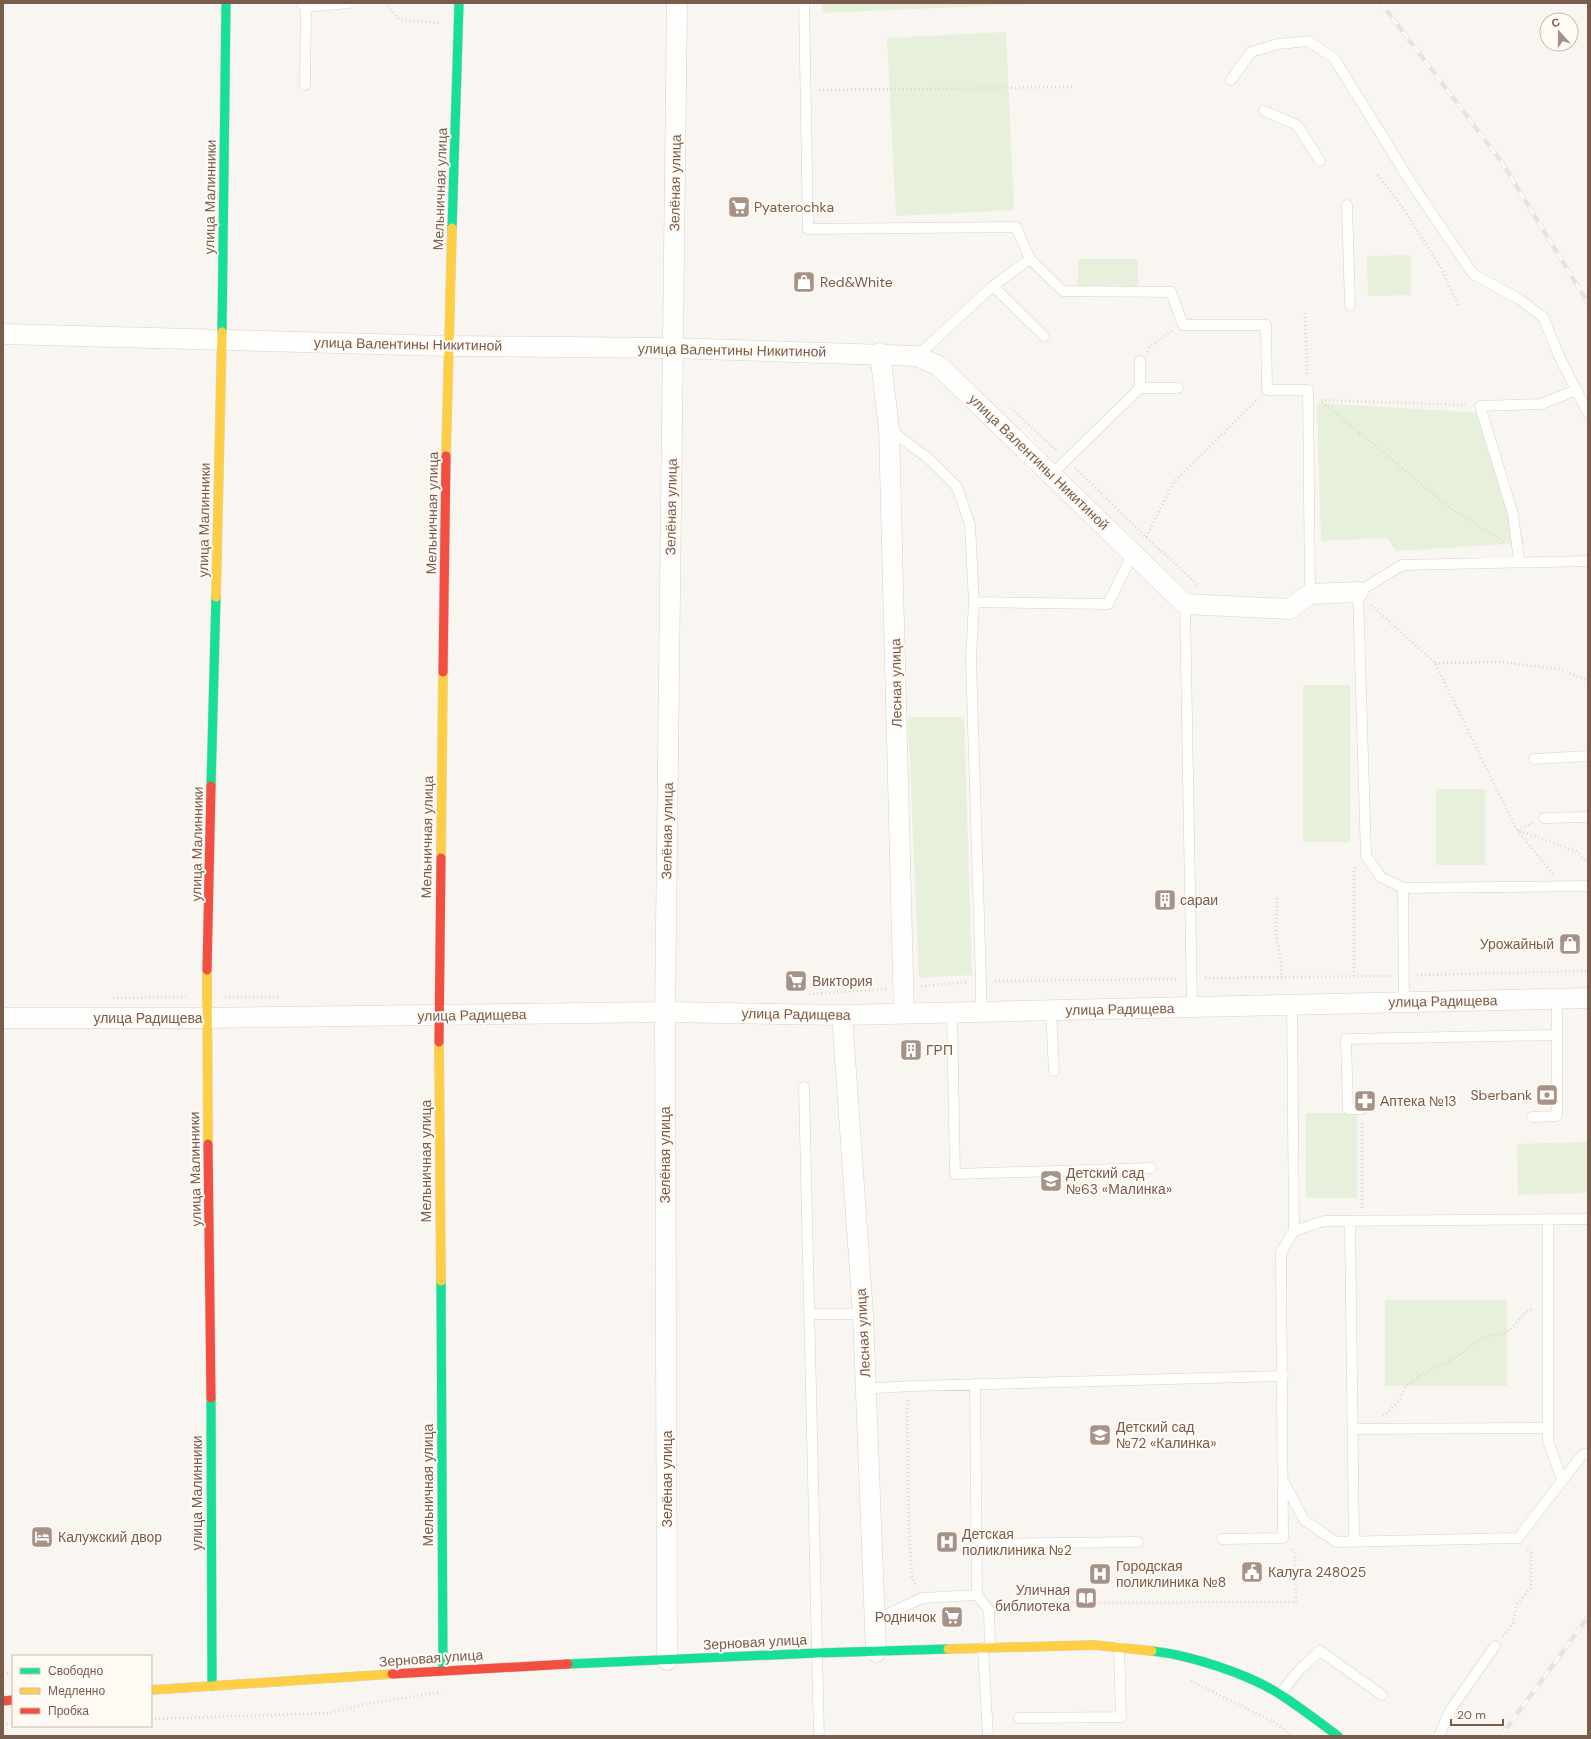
<svg xmlns="http://www.w3.org/2000/svg" width="1591" height="1739" viewBox="0 0 1591 1739" font-family="'DM Sans',sans-serif">
	<style>
		.green { fill: #e7f0db }
		.lines { fill: none; stroke-linecap: round; stroke-linejoin: round }
		.lane-casing { stroke: #d7d1cb; stroke-width: 11 }
		.street-casing { stroke: #d7d1cb; stroke-width: 21 }
		.fast-casing { stroke: #d9d2cb; stroke-width: 10 }
		.slow-casing { stroke: #d9d2cb; stroke-width: 10 }
		.jam-casing { stroke: #d9d2cb; stroke-width: 10 }
		.path { stroke: #dcd5d0; stroke-width: 2.5; stroke-dasharray: 1 3; stroke-linecap: butt }
		.lane { stroke: #fefefd; stroke-width: 10 }
		.street { stroke: #fefefd; stroke-width: 20 }
		.fast { stroke: #16e098; stroke-width: 9 }
		.slow { stroke: #ffcf43; stroke-width: 9 }
		.jam { stroke: #f24e42; stroke-width: 9 }
		.rail-casing { stroke: #e6e3e7; stroke-width: 4.5 }
		.rail { stroke: #fffaf3; stroke-width: 3; stroke-dasharray: 9; stroke-linecap: butt }
		.labels { text-anchor: middle; dominant-baseline: central; stroke-width: 4; stroke-linejoin: round; paint-order: stroke }
		.street-label { font-size: 14px; fill: #7a5c4d; stroke: #fffaf3 }
		.poi-label { font-size: 14px; fill: #7a5c4d; stroke: #fffaf3; text-anchor: start }
	</style>
	<rect width="100%" height="100%" fill="#f9f5f0"/>
	<path class="green" d="M 822,3 L 1055,3 L 823,13 Z
		M 1006,32 L 1014,210 L 896,216 L 887,38 Z
		M 1411,255 L 1411,295 L 1368,296 L 1367,256 Z
		M 1078,259 L 1138,259 L 1138,291 L 1078,292 Z
		M 1317,403 L 1485,413 L 1524,543 L 1396,551 L 1387,538 L 1321,541 Z
		M 1303,685 L 1350,685 L 1350,842 L 1303,842 Z
		M 908,717 L 964,717 L 972,975 L 919,978 Z
		M 1436,789 L 1485,789 L 1485,865 L 1436,865 Z
		M 1306,1113 L 1357,1113 L 1357,1198 L 1306,1198 Z
		M 1588,1142 L 1588,1193 L 1518,1195 L 1517,1144 Z
		M 1385,1300 L 1507,1300 L 1507,1386 L 1385,1386 Z"/>
	<g class="lines">
		<g class="lane-casing">
			<path id="lane" d="M 301,3 L 306,7 L 349,3
				M 804,3 L 808,229 L 1016,227 L 1030,259
				M 1231,80 L 1251,52 L 1278,44 L 1308,41 L 1334,58 L 1410,181 L 1473,274 L 1519,299 L 1543,317 L 1559,356 L 1588,413
				M 305,85 L 306,7
				M 1264,111 L 1297,125 L 1320,161
				M 1347,205 L 1350,305
				M 993,286 L 1044,336
				M 917,356 L 993,286 L 1030,259 L 1063,291 L 1171,292 L 1183,325 L 1266,325 L 1267,390 L 1308,390 L 1310,594
				M 1140,361 L 1140,388
				M 889,429 L 929,459 L 957,487 L 970,525 L 974,602 L 1108,604 L 1133,553
				M 1051,475 L 1140,388 L 1178,388
				M 1519,561 L 1513,514 L 1480,406 L 1541,404 L 1577,390
				M 1588,561 L 1402,565 L 1358,592 L 1366,856 L 1381,877 L 1403,888 L 1588,886
				M 974,602 L 971,660 L 981,981 L 981,1012
				M 1185,604 L 1192,1008
				M 1534,759 L 1588,756
				M 1544,818 L 1588,817
				M 1403,888 L 1404,1002
				M 1292,1004 L 1294,1231
				M 1051,1011 L 1054,1071
				M 952,1012 L 955,1174 L 1151,1168
				M 804,1087 L 819,1736
				M 1362,1109 L 1348,1109 L 1346,1039 L 1557,1035
				M 1532,1117 L 1557,1116 L 1557,998
				M 1548,1219 L 1548,1441 L 1562,1480
				M 1350,1221 L 1354,1542
				M 809,1314 L 863,1314
				M 975,1384 L 977,1595 L 989,1610 L 990,1647
				M 866,1391 L 877,1388 L 912,1386 L 1283,1376
				M 1353,1429 L 1548,1428
				M 1284,1482 L 1304,1520 L 1336,1542 L 1518,1538 L 1582,1455 L 1588,1453
				M 1222,1539 L 1283,1538 L 1281,1252 L 1294,1231 L 1324,1221 L 1588,1219
				M 977,1544 L 1138,1542
				M 873,1621 L 922,1598 L 977,1595
				M 983,1648 L 988,1736
				M 1280,1694 L 1300,1669 L 1320,1651 L 1382,1695
				M 1019,1718 L 1121,1717 L 1119,1646
				M 1439,1736 L 1451,1709 L 1495,1646"/>
		</g>
		<g class="street-casing">
			<path id="street" d="M 3,334 L 448,346 L 672,348 L 917,356 L 939,366 L 1185,604 L 1289,609 L 1310,594 L 1358,592
				M 880,353 L 889,429 L 904,1014
				M 842,1015 L 863,1314 L 876,1652
				M 3,1018 L 206,1018 L 665,1012 L 842,1015 L 1588,998
				M 667,1660 L 665,1012 L 677,3"/>
		</g>
		<g class="fast-casing">
			<path id="fast" d="M 452,228 L 459,3
				M 222,332 L 226,3
				M 211,786 L 216,597
				M 441,1281 L 443,1671
				M 211,1398 L 212,1686
				M 1152,1651 C 1190,1655 1249,1674 1281,1695 C 1301,1708 1319,1722 1338,1736
				M 568,1664 L 817,1653 L 948,1649"/>
		</g>
		<g class="slow-casing">
			<path id="slow" d="M 446,456 L 452,228
				M 216,597 L 222,332
				M 441,858 L 443,672
				M 207,970 L 208,1144
				M 439,1042 L 441,1281
				M 948,1649 L 1094,1645 L 1152,1651
				M 151,1690 L 392,1674"/>
		</g>
		<g class="jam-casing">
			<path id="jam" d="M 443,672 L 446,456
				M 207,970 L 211,786
				M 439,1042 L 441,858
				M 208,1144 L 211,1398
				M 392,1674 L 568,1664
				M 3,1701 L 13,1700"/>
		</g>
		<path class="path" d="M 385,3 L 400,20 L 439,23
			M 819,90 L 1073,87
			M 1378,175 L 1403,208 L 1441,268 L 1458,305
			M 1305,313 L 1307,376
			M 1148,352 L 1150,346 L 1172,331
			M 1321,400 L 1466,405
			M 1322,402 L 1453,510 L 1503,541
			M 1011,408 L 1057,451
			M 1075,468 L 1146,537 L 1199,586
			M 1146,537 L 1174,482 L 1258,399
			M 1371,605 L 1435,663 L 1517,830 L 1553,874
			M 1435,663 L 1500,662 L 1560,669 L 1588,681
			M 1533,823 L 1517,830 L 1576,851 L 1588,863
			M 1277,898 L 1276,936 L 1282,967 L 1281,978
			M 1417,975 L 1588,971
			M 1354,976 L 1354,869 L 1357,866
			M 1205,978 L 1392,976
			M 995,981 L 1178,979
			M 921,986 L 968,982
			M 809,994 L 886,989
			M 225,997 L 280,997
			M 113,998 L 188,997
			M 1362,1208 L 1362,1121
			M 908,1400 L 907,1408 L 909,1531 L 912,1578 L 916,1585
			M 1383,1416 L 1399,1401 L 1406,1386 L 1419,1376 L 1456,1357 L 1483,1337 L 1507,1333 L 1527,1311 L 1534,1308
			M 1001,1606 L 1011,1603 L 1296,1602 L 1295,1555 L 1291,1548
			M 1503,1636 L 1513,1624 L 1517,1604 L 1531,1588 L 1531,1553 L 1526,1548
			M 3,1673 L 13,1673
			M 1191,1681 L 1274,1722 L 1292,1736
			M 151,1719 L 331,1713 L 366,1704 L 441,1692
			M 3,1724 L 13,1724"/>
		<use href="#lane" class="lane"/>
		<use href="#street" class="street"/>
		<use href="#fast" class="fast"/>
		<use href="#slow" class="slow"/>
		<use href="#jam" class="jam"/>
		<g class="rail-casing">
			<path id="rail" d="M 1381,3 L 1501,161 L 1588,303
				M 1501,1736 L 1588,1617"/>
		</g>
		<use href="#rail" class="rail"/>
	</g>
	<defs>
		<g id="supermarket-square" transform="scale(1.15)"><rect x="-9" y="-9" width="18" height="18" rx="4" fill="#a69286" stroke="#fffaf3"/><path d="M-6-5.5h2.5l.6 2H6L4.5 2H-2.5L-4.4-4H-6ZM-1.5 3.2a1.3 1.3 0 1 0 .1 0ZM3 3.2a1.3 1.3 0 1 0 .1 0Z" fill="#fff"/></g>
		<g id="shop-square" transform="scale(1.15)"><rect x="-9" y="-9" width="18" height="18" rx="4" fill="#a69286" stroke="#fffaf3"/><path d="M-5-2.5h2.3a2.7 3.5 0 0 1 5.4 0H5L5.5 6h-11ZM-1.5-2.5h3a1.5 2.3 0 0 0-3 0Z" fill="#fff"/></g>
		<g id="building-square" transform="scale(1.15)"><rect x="-9" y="-9" width="18" height="18" rx="4" fill="#a69286" stroke="#fffaf3"/><path d="M-4-6H4V6H1V3H-1V6H-4ZM-2.5-4.3h1.7v1.8h-1.7ZM.8-4.3h1.7v1.8H.8ZM-2.5-1h1.7V.8h-1.7ZM.8-1h1.7V.8H.8Z" fill="#fff"/></g>
		<g id="bank-square" transform="scale(1.15)"><rect x="-9" y="-9" width="18" height="18" rx="4" fill="#a69286" stroke="#fffaf3"/><path d="M-6-4H6V4H-6ZM0-2.3a2.3 2.3 0 1 0 0 4.6a2.3 2.3 0 1 0 0-4.6Z" fill="#fff"/></g>
		<g id="pharmacy-square" transform="scale(1.15)"><rect x="-9" y="-9" width="18" height="18" rx="4" fill="#a69286" stroke="#fffaf3"/><path d="M-2-6h4v4h4v4h-4v4h-4v-4h-4v-4h4Z" fill="#fff"/></g>
		<g id="school-square" transform="scale(1.15)"><rect x="-9" y="-9" width="18" height="18" rx="4" fill="#a69286" stroke="#fffaf3"/><path d="M0-5L7-2L0 1L-7-2ZM-4 1L0 2.5L4 1V4Q0 6-4 4Z" fill="#fff"/></g>
		<g id="hotel-square" transform="scale(1.15)"><rect x="-9" y="-9" width="18" height="18" rx="4" fill="#a69286" stroke="#fffaf3"/><path d="M-6-4.5h1.5V1H6V5H4.5V3h-9V5H-6ZM-4 0a1.8 1.8 0 1 1 3.6 0ZM.5 0V-2.5h3Q6-2.5 6 0Z" fill="#fff"/></g>
		<g id="hospital-square" transform="scale(1.15)"><rect x="-9" y="-9" width="18" height="18" rx="4" fill="#a69286" stroke="#fffaf3"/><path d="M-5-5h3v3.5h4V-5h3V5h-3V1.5h-4V5h-3Z" fill="#fff"/></g>
		<g id="civic-square" transform="scale(1.15)"><rect x="-9" y="-9" width="18" height="18" rx="4" fill="#a69286" stroke="#fffaf3"/><path d="M-.6-6.5H3V-4.5H.6V-3L4-1V1h2V6H-6V1h2V-1L-.6-3ZM-1.2 2.5V6h2.4V2.5Z" fill="#fff"/></g>
		<g id="library-square" transform="scale(1.15)"><rect x="-9" y="-9" width="18" height="18" rx="4" fill="#a69286" stroke="#fffaf3"/><path d="M-6-4Q-3-5.5-.7-3.5V5Q-3 3-6 4ZM6-4Q3-5.5 .7-3.5V5Q3 3 6 4Z" fill="#fff"/></g>
	</defs>
	<g fill-rule="evenodd">
		<use href="#supermarket-square" x="739" y="207"/>
		<use href="#shop-square" x="804" y="282"/>
		<use href="#building-square" x="1165" y="900"/>
		<use href="#shop-square" x="1570" y="944"/>
		<use href="#supermarket-square" x="796" y="981"/>
		<use href="#building-square" x="911" y="1050"/>
		<use href="#bank-square" x="1547" y="1095"/>
		<use href="#pharmacy-square" x="1365" y="1101"/>
		<use href="#school-square" x="1051" y="1181"/>
		<use href="#school-square" x="1100" y="1435"/>
		<use href="#hotel-square" x="42" y="1537"/>
		<use href="#hospital-square" x="947" y="1542"/>
		<use href="#civic-square" x="1252" y="1572"/>
		<use href="#hospital-square" x="1100" y="1574"/>
		<use href="#library-square" x="1086" y="1598"/>
		<use href="#supermarket-square" x="952" y="1617"/>
	</g>
	<g class="labels">
		<g class="street-label">
			<text transform="translate(675 183) rotate(-89)">Зелёная улица</text>
			<text transform="translate(440 189) rotate(-88)">Мельничная улица</text>
			<text transform="translate(210 197) rotate(-89)">улица Малинники</text>
			<text transform="translate(408 344) rotate(1)">улица Валентины Никитиной</text>
			<text transform="translate(732 350) rotate(1)">улица Валентины Никитиной</text>
			<text transform="translate(1039 462) rotate(44)">улица Валентины Никитиной</text>
			<text transform="translate(671 507) rotate(-89)">Зелёная улица</text>
			<text transform="translate(432 513) rotate(-89)">Мельничная улица</text>
			<text transform="translate(204 520) rotate(-89)">улица Малинники</text>
			<text transform="translate(896 683) rotate(-91)">Лесная улица</text>
			<text transform="translate(667 831) rotate(-89)">Зелёная улица</text>
			<text transform="translate(427 837) rotate(-89)">Мельничная улица</text>
			<text transform="translate(197 844) rotate(-89)">улица Малинники</text>
			<text transform="translate(1443 1001) rotate(-1)">улица Радищева</text>
			<text transform="translate(1120 1009) rotate(-1)">улица Радищева</text>
			<text transform="translate(796 1014) rotate(1)">улица Радищева</text>
			<text transform="translate(472 1015) rotate(-1)">улица Радищева</text>
			<text x="148" y="1018">улица Радищева</text>
			<text transform="translate(665 1155) rotate(-90)">Зелёная улица</text>
			<text transform="translate(426 1161) rotate(-90)">Мельничная улица</text>
			<text transform="translate(195 1169) rotate(-91)">улица Малинники</text>
			<text transform="translate(863 1333) rotate(-93)">Лесная улица</text>
			<text transform="translate(667 1479) rotate(-90)">Зелёная улица</text>
			<text transform="translate(428 1485) rotate(-90)">Мельничная улица</text>
			<text transform="translate(197 1493) rotate(-90)">улица Малинники</text>
			<text transform="translate(755 1642) rotate(-3)">Зерновая улица</text>
			<text transform="translate(431 1658) rotate(-4)">Зерновая улица</text>
		</g>
		<g class="poi-label">
			<text x="754" y="207">Pyaterochka</text>
			<text x="820" y="282">Red&amp;White</text>
			<text x="1180" y="900">сараи</text>
			<text x="1554" y="944" text-anchor="end">Урожайный</text>
			<text x="812" y="981">Виктория</text>
			<text x="926" y="1050">ГРП</text>
			<text x="1532" y="1095" text-anchor="end">Sberbank</text>
			<text x="1380" y="1101">Аптека №13</text>
			<text x="1066" y="1173">Детский сад<tspan x="1066" dy="16">№63 «Малинка»</tspan></text>
			<text x="1116" y="1427">Детский сад<tspan x="1116" dy="16">№72 «Калинка»</tspan></text>
			<text x="962" y="1534">Детская<tspan x="962" dy="16">поликлиника №2</tspan></text>
			<text x="58" y="1537">Калужский двор</text>
			<text x="1116" y="1566">Городская<tspan x="1116" dy="16">поликлиника №8</tspan></text>
			<text x="1268" y="1572">Калуга 248025</text>
			<text x="1070" y="1590" text-anchor="end">Уличная<tspan x="1070" dy="16">библиотека</tspan></text>
			<text x="936" y="1617" text-anchor="end">Родничок</text>
		</g>
	</g>
	<rect width="1591" height="1739" fill="none" stroke="#7a5c4d" stroke-width="8"/>
	<rect x="12" y="1655" width="140" height="72" fill="#fffaf3" stroke="#cabbb1"/>
	<rect x="20" y="1668" width="20" height="6" fill="#16e098" stroke="#cabbb1"/>
	<text x="48" y="1675" font-size="12" fill="#7a5c4d">Свободно</text>
	<rect x="20" y="1688" width="20" height="6" fill="#ffcf43" stroke="#cabbb1"/>
	<text x="48" y="1695" font-size="12" fill="#7a5c4d">Медленно</text>
	<rect x="20" y="1708" width="20" height="6" fill="#f24e42" stroke="#cabbb1"/>
	<text x="48" y="1715" font-size="12" fill="#7a5c4d">Пробка</text>
	<g transform="translate(1559 32) rotate(339)"><circle r="19" fill="#fffaf3" stroke="#cabbb1"/>
	<path d="M0-3L7 15L0 10L-7 15Z" fill="#a69286"/>
	<text y="-6" font-size="11" font-weight="bold" text-anchor="middle" fill="#7a5c4d">С</text>
	</g>
	<path d="M1451 1719v6h52v-6" fill="none" stroke="#7a5c4d" stroke-width="2"/>
	<text x="1457" y="1719" font-size="12" fill="#7a5c4d" stroke="#fffaf3" stroke-width="3" paint-order="stroke">20 m</text>
</svg>
